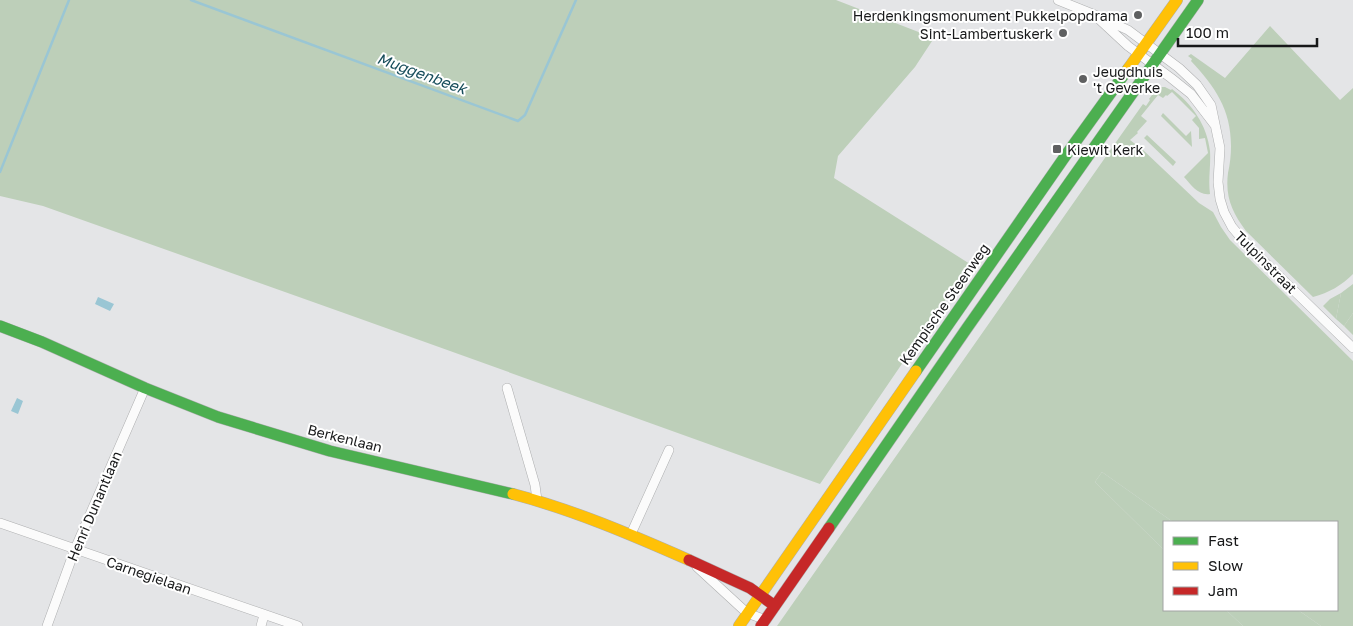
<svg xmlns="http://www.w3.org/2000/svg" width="1353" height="626" viewBox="0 0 1353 626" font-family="'Golos Text',sans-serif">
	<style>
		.green { fill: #bdcfb9 }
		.forest { fill: #bccfb9 }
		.water { fill: #9ac6d4 }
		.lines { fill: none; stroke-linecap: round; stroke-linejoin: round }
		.stream { stroke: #9ac6d4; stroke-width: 2.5 }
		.street-casing { stroke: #aeafb0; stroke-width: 10 }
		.fast-casing { stroke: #aeafb0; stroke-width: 12 }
		.slow-casing { stroke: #aeafb0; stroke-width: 12 }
		.jam-casing { stroke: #aeafb0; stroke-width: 12 }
		.street { stroke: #fbfbfb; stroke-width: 9 }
		.fast { stroke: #4caf50; stroke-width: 11 }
		.slow { stroke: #ffc107; stroke-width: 11 }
		.jam { stroke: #c62828; stroke-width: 11 }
		.poi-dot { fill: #5f6061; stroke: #fff; stroke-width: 2 }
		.labels { text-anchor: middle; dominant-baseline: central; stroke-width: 4; stroke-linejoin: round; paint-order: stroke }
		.poi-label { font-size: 14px; fill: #171819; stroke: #fff; text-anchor: end }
		.street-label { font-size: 14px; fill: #171819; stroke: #fff }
		.water-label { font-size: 15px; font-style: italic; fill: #174d5b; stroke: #fff }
	</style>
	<rect width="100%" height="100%" fill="#e4e5e7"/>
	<path class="green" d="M 0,0 L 836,0 L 934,38 L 915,67 L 838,156 L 834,178 L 970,264 L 820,484 L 358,318 L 43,206 L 0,196 Z
		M 1270,26 L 1340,100 L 1353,88 L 1353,274 C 1342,285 1329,293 1313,297 L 1246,231 C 1232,212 1225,197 1228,173 C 1230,164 1231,155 1231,146 C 1231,109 1215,87 1191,61 L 1192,59 L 1188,56 L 1191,54 L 1225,78 Z
		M 1162,87 L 1165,87 L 1171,90 L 1172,89 C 1192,104 1207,125 1210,151 C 1211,165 1208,180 1210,194 C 1199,196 1191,185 1184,177 L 1208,153 L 1205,138 L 1199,139 L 1199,128 L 1192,120 L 1196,116 L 1172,92 L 1167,96 L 1166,95 L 1163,98 L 1158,95 L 1141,116 L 1147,121 L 1137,132 L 1138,133 L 1130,140 L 1143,150 L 1199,203 L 1213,212 L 1221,227 L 1230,240 L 1353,361 L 1353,626 L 1321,626 L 1298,610 L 1337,610 L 1337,522 L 1173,522 L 1102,472 L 1095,482 L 1164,550 L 1164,610 L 1226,610 L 1243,626 L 777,626 L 1121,135 L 1143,104 L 1146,106 L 1150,100 L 1149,99 L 1155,91 Z
		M 1163,113 L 1186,136 L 1191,131 L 1192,147 L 1161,116 Z
		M 1147,135 L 1176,162 L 1173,166 L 1144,138 Z
		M 1341,293 L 1336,319 L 1323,306 L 1330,299 Z
		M 1353,313 L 1353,335 L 1344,326 Z"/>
	<path class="forest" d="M 1353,284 L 1353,313 L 1344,326 L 1336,319 L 1341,293 Z
		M 1102,472 L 1173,522 L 1164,522 L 1164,550 L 1095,482 Z
		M 1226,610 L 1298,610 L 1321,626 L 1243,626 Z"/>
	<path class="water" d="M 98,297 L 114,304 L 110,311 L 95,304 Z
		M 17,398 L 23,401 L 18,414 L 11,411 Z"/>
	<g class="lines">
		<path class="stream" d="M 191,0 L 518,121 L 525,115 L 576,0
			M 0,172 L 69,0"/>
		<g class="street-casing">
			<path id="street" d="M 1058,0 L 1095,15 L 1128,30 L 1179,68 L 1197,85 L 1211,105 L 1220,148 L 1218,182 L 1220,199 L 1224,212 L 1232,227 L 1248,246 L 1353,348
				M 1100,20 L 1128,46 L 1171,78 L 1191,94 L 1214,124
				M 507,388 L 535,485 L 537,500
				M 0,523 L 298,626
				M 631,534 L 669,450
				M 697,567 L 747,613 L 766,620
				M 47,626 L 75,549 L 145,388
				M 261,626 L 264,615"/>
		</g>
		<g class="fast-casing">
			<path id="fast" d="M 0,326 L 42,342 L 145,388 L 218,417 L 330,451 L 513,494
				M 916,371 L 1066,155 L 1128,69
				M 829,528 L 967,328 L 1198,0"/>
		</g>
		<g class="slow-casing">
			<path id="slow" d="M 1128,69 L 1177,0
				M 513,494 C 574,510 632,535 689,560
				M 739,626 L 916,371"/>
		</g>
		<g class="jam-casing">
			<path id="jam" d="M 689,560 L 750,588 L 775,606
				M 761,626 L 829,528"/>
		</g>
		<use href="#street" class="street"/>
		<use href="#fast" class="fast"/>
		<use href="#slow" class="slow"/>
		<use href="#jam" class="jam"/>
	</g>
	<g class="poi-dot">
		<circle cx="1138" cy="15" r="5"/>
		<circle cx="1063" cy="33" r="5"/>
		<circle cx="1083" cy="79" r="5"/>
		<rect x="1052" y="144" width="10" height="10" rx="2.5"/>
	</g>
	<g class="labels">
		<g class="poi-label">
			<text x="1128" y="15">Herdenkingsmonument Pukkelpopdrama</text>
			<text x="1053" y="33">Sint-Lambertuskerk</text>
			<text x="1093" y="71" text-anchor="start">Jeugdhuis<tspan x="1093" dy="16">'t Geverke</tspan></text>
			<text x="1067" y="149" text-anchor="start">Kiewit Kerk</text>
		</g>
		<g class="street-label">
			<text transform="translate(1266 262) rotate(45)">Tulpinstraat</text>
			<text transform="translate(944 304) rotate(-55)">Kempische Steenweg</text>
			<text transform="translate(345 438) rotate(14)">Berkenlaan</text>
			<text transform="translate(94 506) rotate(-67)">Henri Dunantlaan</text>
			<text transform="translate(149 575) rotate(19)">Carnegielaan</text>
		</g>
		<g class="water-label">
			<text transform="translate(422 73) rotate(20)">Muggenbeek</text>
		</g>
	</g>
	<rect x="1163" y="521" width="175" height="90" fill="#ffffff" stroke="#a2a3a3"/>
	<rect x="1173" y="537" width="25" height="8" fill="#4caf50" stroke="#a2a3a3"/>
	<text x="1208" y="546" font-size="15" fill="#171819">Fast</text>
	<rect x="1173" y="562" width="25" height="8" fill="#ffc107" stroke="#a2a3a3"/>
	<text x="1208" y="571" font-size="15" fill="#171819">Slow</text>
	<rect x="1173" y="587" width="25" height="8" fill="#c62828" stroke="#a2a3a3"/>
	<text x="1208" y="596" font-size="15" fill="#171819">Jam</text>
	<path d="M1178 38v8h139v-8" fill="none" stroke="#171819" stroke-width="2.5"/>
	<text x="1186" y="38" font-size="15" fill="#171819" stroke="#ffffff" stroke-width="4" paint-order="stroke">100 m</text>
</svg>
